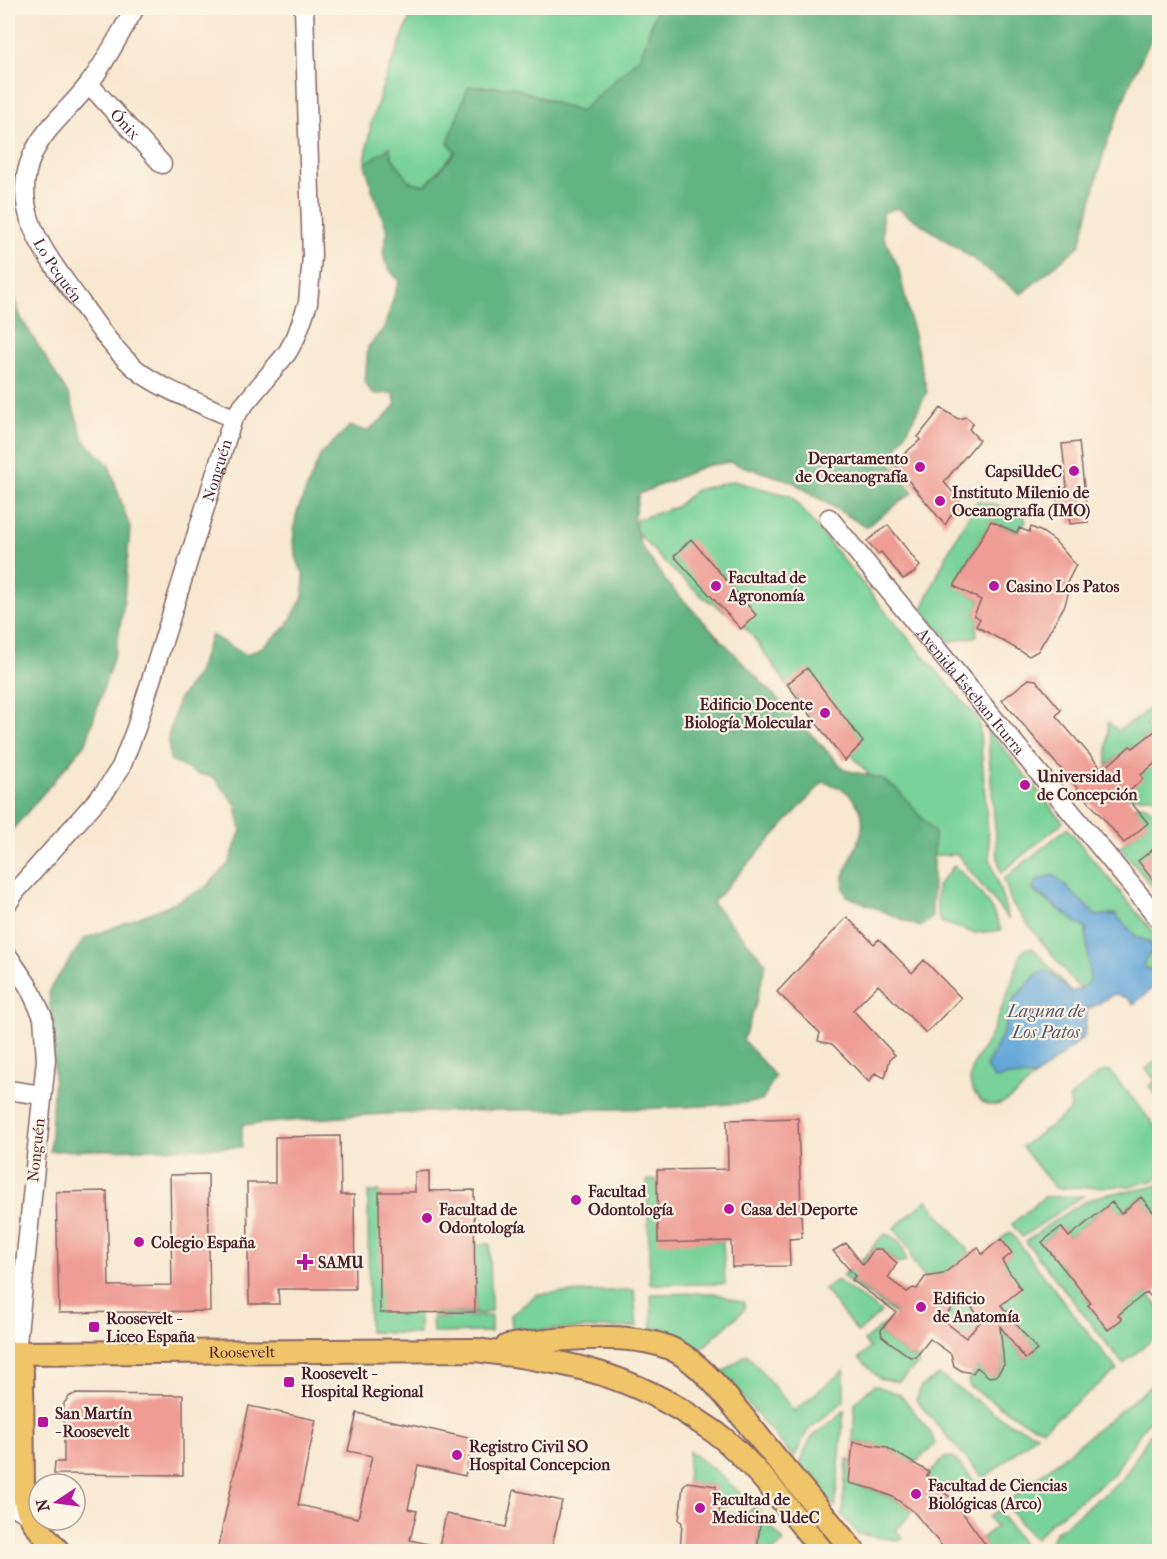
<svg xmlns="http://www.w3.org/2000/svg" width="1167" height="1559" viewBox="0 0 1167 1559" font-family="'IM FELL French Canon',serif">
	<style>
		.green { fill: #78d299; stroke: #617862; stroke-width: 1.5 }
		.forest { fill: #62b481; stroke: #566a56; stroke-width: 1.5 }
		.water { fill: #65a7d9; stroke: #586382; stroke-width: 1.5 }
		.building { fill: #ee9c94; fill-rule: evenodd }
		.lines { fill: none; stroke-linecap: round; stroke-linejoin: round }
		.minor-casing { stroke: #876565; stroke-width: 21 }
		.major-casing { stroke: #876565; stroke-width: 26 }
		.minor { stroke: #fff; stroke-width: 18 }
		.major { stroke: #f0c469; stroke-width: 22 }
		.poi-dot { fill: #b5179e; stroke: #fcf5e5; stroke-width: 2 }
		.labels { text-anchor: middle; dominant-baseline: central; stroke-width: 4.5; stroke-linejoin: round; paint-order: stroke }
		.street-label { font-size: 16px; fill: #4a1f2b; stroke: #fcf5e5 }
		.poi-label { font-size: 16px; font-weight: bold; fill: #4a1f2b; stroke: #fcf5e5; text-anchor: start }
		.water-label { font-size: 18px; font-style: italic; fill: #555571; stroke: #fcf5e5 }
	</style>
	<rect width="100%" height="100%" fill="#fcf5e5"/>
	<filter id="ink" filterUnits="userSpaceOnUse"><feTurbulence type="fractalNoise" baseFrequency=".0167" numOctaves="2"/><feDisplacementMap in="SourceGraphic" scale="12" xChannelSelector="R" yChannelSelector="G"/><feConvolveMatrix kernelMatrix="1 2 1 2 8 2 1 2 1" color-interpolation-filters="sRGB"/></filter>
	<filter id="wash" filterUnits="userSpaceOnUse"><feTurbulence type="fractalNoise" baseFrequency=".008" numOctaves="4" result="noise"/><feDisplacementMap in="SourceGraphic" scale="24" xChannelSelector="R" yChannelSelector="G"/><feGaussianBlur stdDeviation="1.35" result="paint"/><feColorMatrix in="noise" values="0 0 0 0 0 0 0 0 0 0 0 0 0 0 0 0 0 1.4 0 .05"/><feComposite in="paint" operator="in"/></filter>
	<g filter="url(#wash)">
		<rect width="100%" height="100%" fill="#f8e8d1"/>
		<path class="green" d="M 414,8 L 657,8 L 641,56 L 580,112 L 512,87 L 426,185 L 410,182 L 391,156 L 390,147 L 365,164 L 371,124 L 384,83 Z
			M 733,481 L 791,496 L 884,610 L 979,720 L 990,858 L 1009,920 L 957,854 L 932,856 L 910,821 L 849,752 L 808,715 L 752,635 L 735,618 L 703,597 L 664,562 L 636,531 L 635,520 L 676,507 L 696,490 Z
			M 977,501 L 1021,512 L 1026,521 L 1017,533 L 991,521 L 954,585 L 981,600 L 974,615 L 980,619 L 976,626 L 977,636 L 949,642 L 922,609 L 948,552 Z
			M 1159,698 L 1159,715 L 1146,726 L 1151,734 L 1133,748 L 1130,746 L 1107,766 L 1108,722 L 1118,730 L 1136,720 Z
			M 987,728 L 1063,822 L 1001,873 L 997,852 Z
			M 1159,759 L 1159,797 L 1125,797 L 1121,791 Z
			M 1132,805 L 1146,806 L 1159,816 L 1159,895 L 1120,847 L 1147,823 Z
			M 1067,828 L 1159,939 L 1159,982 L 1156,972 L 1143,967 L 1145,959 L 1153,951 L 1150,943 L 1135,936 L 1115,914 L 1096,916 L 1053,875 L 1034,892 L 1086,929 L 1090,981 L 1082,988 L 1076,985 L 1012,904 L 1004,879 Z
			M 954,866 C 975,884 992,904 1001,930 L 974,933 L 941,922 L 937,913 L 937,886 Z
			M 1028,948 L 1033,948 L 1071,992 L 1062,985 L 1022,992 L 1014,999 L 1002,1036 L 986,1067 L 994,1078 L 1007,1076 L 1035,1077 C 1019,1091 994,1121 976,1095 C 971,1088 969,1083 971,1074 C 973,1059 983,1050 989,1038 C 1003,1010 1012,980 1022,952 Z
			M 1159,1058 L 1159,1099 L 1149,1086 L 1156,1081 L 1146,1069 Z
			M 1110,1071 L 1159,1131 L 1159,1179 L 1131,1186 L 1055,1188 L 1022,1147 L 1070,1111 L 1071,1106 L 1069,1098 L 1101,1072 Z
			M 647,1180 L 657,1180 L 659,1242 L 723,1241 L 725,1284 L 650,1284 Z
			M 1159,1185 L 1159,1220 L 1141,1197 L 1122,1212 L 1119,1212 L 1111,1202 L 1069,1237 L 1061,1227 L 1042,1242 L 1085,1295 L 1090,1303 L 1088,1305 L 1108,1330 L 1121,1319 L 1118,1315 L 1147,1292 L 1159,1308 L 1159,1334 L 1123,1364 L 1026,1242 C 1045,1227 1081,1200 1103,1195 C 1122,1191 1141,1191 1159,1185 Z
			M 368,1192 L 379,1192 L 419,1312 L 419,1334 L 369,1332 Z
			M 1083,1196 L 1022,1237 L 1012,1224 L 1044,1197 Z
			M 927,1200 L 970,1253 L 952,1267 L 968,1302 L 983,1322 L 991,1316 L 1025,1359 L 1036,1350 L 981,1278 L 1011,1253 L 1001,1239 L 1010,1232 L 1117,1370 L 1043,1429 L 1022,1421 L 969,1386 L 968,1380 L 977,1367 L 989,1376 L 996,1376 L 1004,1365 L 1004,1359 L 975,1329 L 966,1338 L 943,1320 L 957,1301 L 955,1284 L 925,1277 L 912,1261 L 911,1250 L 894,1228 Z
			M 885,1234 C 900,1239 904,1246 906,1261 L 897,1263 L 881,1249 L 874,1249 L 853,1280 L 897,1313 L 896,1315 L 842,1276 L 870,1252 L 876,1242 Z
			M 490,1244 L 491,1311 L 482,1314 L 432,1315 L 432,1312 L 475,1312 L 475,1245 Z
			M 837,1280 L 881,1312 L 858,1333 L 824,1289 Z
			M 634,1290 L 637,1327 L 512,1331 L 511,1315 L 538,1294 Z
			M 714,1293 L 736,1301 L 744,1302 L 745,1309 L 701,1349 L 665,1330 L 652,1328 L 651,1294 Z
			M 491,1316 L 491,1332 L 433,1333 L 432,1318 Z
			M 890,1319 L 881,1330 L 882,1336 L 910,1357 L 916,1357 L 918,1364 L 898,1382 L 879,1378 L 859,1358 L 870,1348 L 864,1341 Z
			M 747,1354 L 794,1411 L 844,1370 L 844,1401 L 808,1430 L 794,1458 L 722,1373 Z
			M 939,1375 L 1009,1423 L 1037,1434 L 984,1479 L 916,1400 L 921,1387 Z
			M 1159,1379 L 1159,1409 L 1143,1428 L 1113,1475 L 1049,1524 L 1035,1539 L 1030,1535 L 1005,1504 Z
			M 874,1385 L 899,1394 L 905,1400 L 931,1433 L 935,1444 L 915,1463 L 911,1461 L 905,1468 L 892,1460 L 895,1452 L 886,1447 L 853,1442 L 855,1403 Z
			M 844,1411 L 835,1507 L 799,1464 L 811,1438 Z
			M 1159,1423 L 1159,1539 L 1149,1551 L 1050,1551 L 1049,1544 L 1056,1532 L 1118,1483 L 1126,1474 L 1154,1428 Z
			M 689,1451 L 717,1472 L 748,1500 L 743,1504 L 727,1503 L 725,1513 L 744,1515 L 755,1507 L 784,1542 L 773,1551 L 759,1551 L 759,1527 L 718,1519 L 720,1497 L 716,1493 L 715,1486 L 687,1482 Z
			M 953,1457 L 977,1484 L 969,1490 L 962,1483 L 956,1487 L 953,1483 L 943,1491 L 927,1476 L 944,1458 Z
			M 847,1459 L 851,1460 L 850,1483 C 875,1490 892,1496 913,1511 L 896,1530 L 903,1539 L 897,1540 L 858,1534 L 842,1515 Z
			M 998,1510 L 1022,1543 C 1014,1554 1002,1551 989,1551 L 981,1538 L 996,1527 L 989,1517 Z"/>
		<path class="forest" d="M 657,8 L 1159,8 L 1159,22 L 1131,81 L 1105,148 L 1080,245 L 1021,294 L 958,248 L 897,208 L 882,213 L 883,236 L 898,266 L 927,392 L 907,431 L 889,461 L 913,492 L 866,527 L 791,481 L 729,462 L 705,466 L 639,494 L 633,520 L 641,546 L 667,583 L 845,770 L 880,778 L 898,790 L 934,832 L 932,918 L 920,927 L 847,896 C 831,870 875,839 859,808 C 850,791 841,787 823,782 L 712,903 L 766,963 L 756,1003 L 743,1040 L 775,1076 L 762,1101 C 663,1112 564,1108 465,1111 C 390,1112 316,1119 242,1125 L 242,1147 L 50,1151 L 54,1073 L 49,990 L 84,939 L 167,906 L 205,888 L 229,863 L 241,830 L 235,803 L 213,777 L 197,774 L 170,760 L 168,737 L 178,700 L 197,675 L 211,635 L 246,655 L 264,646 L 287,626 L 303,597 L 304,575 L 298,563 L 293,543 L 296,515 L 321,454 L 350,426 L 367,431 L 385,417 L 396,404 L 393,393 L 373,394 L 365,383 L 368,347 L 384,328 L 399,281 C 383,263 379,256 388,232 L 373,192 L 365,164 L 390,147 L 391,156 L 410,182 L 426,185 L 456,152 L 448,142 L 468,87 L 512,87 L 580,112 L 641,56 Z
			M 8,275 L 21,318 L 69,396 L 84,440 L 109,465 L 130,528 L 123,610 L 116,649 L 86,743 L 8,835 Z"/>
		<path class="water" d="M 1054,875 L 1096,916 L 1115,914 L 1135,936 L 1150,943 L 1153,951 L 1145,959 L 1143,967 L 1156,972 L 1159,982 L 1134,1004 L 1127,998 L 1114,994 L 1087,1010 L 1084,1037 L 1035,1077 L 1007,1076 L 998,1079 L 994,1078 L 986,1067 L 1002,1036 L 1014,999 L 1039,972 L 1047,971 L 1071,992 L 1082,988 L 1090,981 L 1086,929 L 1032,889 L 1038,880 Z"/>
		<g id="blocks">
			<path class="building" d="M 941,408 L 958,419 L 966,417 L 973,423 L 969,429 L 979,440 L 944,482 L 960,501 L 945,525 L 894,463 L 920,440 L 918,437 Z
				M 1079,442 L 1088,522 L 1070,524 L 1068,509 L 1058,510 L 1056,489 L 1067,488 L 1062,444 Z
				M 991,521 L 1017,533 L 1019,528 L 1029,532 L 1031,527 L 1042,532 L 1055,541 L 1076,565 L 1066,585 L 1070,587 L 1065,605 L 1038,651 L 1029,656 L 976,626 L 980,619 L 974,615 L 981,600 L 954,586 Z
				M 888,525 L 920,566 L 914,573 L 903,579 L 881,552 L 878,554 L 867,541 Z
				M 691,539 L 756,615 L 741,629 L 674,556 Z
				M 807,668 L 863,742 L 845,761 L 787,684 Z
				M 1029,679 L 1036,680 L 1061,710 L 1056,716 L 1103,770 L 1130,746 L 1133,748 L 1160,727 L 1160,759 L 1141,775 L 1143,779 L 1125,795 L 1148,823 L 1124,843 L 1002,700 Z
				M 1160,844 L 1160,889 L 1138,861 Z
				M 847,917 L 874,944 L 879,939 L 912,973 L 924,960 L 961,998 L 926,1033 L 878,985 L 853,1010 L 895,1055 L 890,1059 L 885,1078 L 875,1073 L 869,1082 L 832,1044 L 818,1041 L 820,1033 L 777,992 Z
				M 798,1118 L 802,1238 L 789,1239 L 790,1266 L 732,1267 L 731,1241 L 658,1243 L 657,1170 L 728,1169 L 727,1120 Z
				M 340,1136 L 341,1195 L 354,1195 L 355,1289 L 278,1289 L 279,1304 L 249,1304 L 247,1183 L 275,1183 L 275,1137 Z
				M 429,1171 L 429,1191 L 474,1190 L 475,1312 L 380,1313 L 379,1192 L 415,1192 L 415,1172 Z
				M 208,1174 L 210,1311 L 59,1313 L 56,1192 L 107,1191 L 109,1286 L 172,1285 L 170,1175 Z
				M 1141,1197 L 1160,1220 L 1160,1289 L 1150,1296 L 1147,1292 L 1118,1315 L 1122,1319 L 1108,1330 L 1088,1305 L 1091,1303 L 1042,1242 L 1061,1227 L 1069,1237 L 1112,1202 L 1121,1214 Z
				M 1001,1239 L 1012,1253 L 1002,1261 L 1021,1289 L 1001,1305 L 1037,1350 L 1025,1359 L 1000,1326 L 1004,1365 L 996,1376 L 989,1377 L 977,1367 L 973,1373 L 962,1371 L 954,1366 L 951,1354 L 930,1339 L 916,1357 L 910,1357 L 882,1336 L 881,1330 L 896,1312 L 852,1280 L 855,1276 L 833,1251 L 846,1243 L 863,1265 L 874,1249 L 881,1249 L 897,1263 L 888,1278 L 907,1292 L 913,1288 L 917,1289 L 925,1277 L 943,1274 L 978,1247 L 982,1254 ZM 961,1294 L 982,1320 L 966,1338 L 943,1320 Z
				M 75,1394 L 183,1395 L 183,1475 L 54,1474 L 55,1462 L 64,1462 L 64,1403 L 70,1396 Z
				M 249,1406 L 316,1420 L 298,1505 L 358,1518 L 372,1456 L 348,1451 L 357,1413 L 473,1439 L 465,1476 L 418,1465 L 408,1509 L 417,1511 L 410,1540 L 437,1546 L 436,1551 L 217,1551 Z
				M 853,1442 L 886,1447 L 929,1472 L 927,1476 L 955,1502 L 990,1551 L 946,1551 L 913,1511 L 893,1497 L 873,1489 L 849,1483 Z
				M 687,1482 L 716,1486 L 716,1493 L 720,1497 L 718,1519 L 760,1523 L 757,1551 L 680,1551 L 682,1523 L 679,1520 L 683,1486 Z
				M 514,1490 L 562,1501 L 551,1551 L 438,1551 L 446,1514 L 506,1527 Z"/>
		</g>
	</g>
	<g filter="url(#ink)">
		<use href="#blocks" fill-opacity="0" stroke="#876565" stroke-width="1.5"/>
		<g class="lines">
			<g class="minor-casing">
				<g id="minor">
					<path id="s1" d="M 135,8 C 120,33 106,62 88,85 C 70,109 44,128 32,156 C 8,212 50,260 81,303 C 97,326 114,350 136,369 C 158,388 205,405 233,418"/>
					<path id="s2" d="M 89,84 L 162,164"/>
					<path id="s3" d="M 829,518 L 1160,920"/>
					<path id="s4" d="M 8,903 L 16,891 L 106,790 L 121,767 L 136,728 L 233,418 L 287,353 L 296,337 L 308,303 L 312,256 L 304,8"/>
					<path d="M 8,956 L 29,987 L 43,1017 L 46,1060 L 16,1353 L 8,1362"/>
					<path d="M 8,1090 L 42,1095"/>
					<path d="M 8,1507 L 16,1507 L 28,1515"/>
				</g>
			</g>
			<g class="major-casing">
				<g id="major">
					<path d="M 507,1346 C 553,1339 623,1331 667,1347 C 703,1360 741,1416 766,1446 C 795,1481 825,1516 854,1552"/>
					<path id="s5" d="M 8,1353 L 476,1350 C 558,1361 617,1369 689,1415 C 702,1424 715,1431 726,1441 C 763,1474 793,1514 823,1552"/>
					<path d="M 16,1353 L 22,1372 L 23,1489 C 25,1518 41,1531 59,1552"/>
				</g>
			</g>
			<use href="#minor" class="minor"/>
			<use href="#major" class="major"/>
		</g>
	</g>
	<g class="poi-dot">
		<circle cx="920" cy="467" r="6"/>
		<circle cx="1074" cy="471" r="6"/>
		<circle cx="940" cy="501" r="6"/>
		<circle cx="716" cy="586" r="6"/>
		<circle cx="994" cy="586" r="6"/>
		<circle cx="825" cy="713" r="6"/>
		<circle cx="1025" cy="785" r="6"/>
		<circle cx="576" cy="1200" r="6"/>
		<circle cx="729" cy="1209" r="6"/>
		<circle cx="427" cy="1218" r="6"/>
		<circle cx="139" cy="1242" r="6"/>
		<path d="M302 1253h6v6h6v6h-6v6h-6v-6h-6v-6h6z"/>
		<circle cx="921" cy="1307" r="6"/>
		<rect x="88" y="1321" width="12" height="12" rx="3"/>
		<rect x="283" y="1376" width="12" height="12" rx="3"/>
		<rect x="37" y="1416" width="12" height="12" rx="3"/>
		<circle cx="457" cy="1455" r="6"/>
		<circle cx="916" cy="1494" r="6"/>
		<circle cx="700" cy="1508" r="6"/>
	</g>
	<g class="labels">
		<g class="street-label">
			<text stroke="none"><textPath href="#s2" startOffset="54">Ónix</textPath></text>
			<text stroke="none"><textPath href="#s1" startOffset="304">Lo Pequén</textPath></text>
			<text stroke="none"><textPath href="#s4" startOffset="489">Nonguén</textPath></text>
			<text stroke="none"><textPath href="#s3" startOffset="224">Avenida Esteban Iturra</textPath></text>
			<text transform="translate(36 1150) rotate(-84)">Nonguén</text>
			<text stroke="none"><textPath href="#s5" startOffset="234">Roosevelt</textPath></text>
		</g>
		<g class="poi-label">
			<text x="908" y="458" text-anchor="end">Departamento<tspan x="908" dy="18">de Oceanografía</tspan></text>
			<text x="1062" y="471" text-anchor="end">CapsiUdeC</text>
			<text x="952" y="492">Instituto Milenio de<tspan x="952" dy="18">Oceanografía (IMO)</tspan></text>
			<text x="728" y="577">Facultad de<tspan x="728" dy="18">Agronomía</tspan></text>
			<text x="1006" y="586">Casino Los Patos</text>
			<text x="813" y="704" text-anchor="end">Edificio Docente<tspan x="813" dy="18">Biología Molecular</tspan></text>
			<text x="1037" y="776">Universidad<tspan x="1037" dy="18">de Concepción</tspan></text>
			<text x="588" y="1191">Facultad<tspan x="588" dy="18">Odontología</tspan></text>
			<text x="439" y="1209">Facultad de<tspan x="439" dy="18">Odontología</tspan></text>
			<text x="741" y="1209">Casa del Deporte</text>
			<text x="151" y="1242">Colegio España</text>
			<text x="318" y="1262">SAMU</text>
			<text x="933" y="1298">Edificio<tspan x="933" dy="18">de Anatomía</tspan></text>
			<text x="106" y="1318">Roosevelt -<tspan x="106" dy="18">Liceo España</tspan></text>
			<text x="301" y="1373">Roosevelt -<tspan x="301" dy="18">Hospital Regional</tspan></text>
			<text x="55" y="1413">San Martín<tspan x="55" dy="18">- Roosevelt</tspan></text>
			<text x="469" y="1446">Registro Civil SO<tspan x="469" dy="18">Hospital Concepcion</tspan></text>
			<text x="928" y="1485">Facultad de Ciencias<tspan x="928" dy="18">Biológicas (Arco)</tspan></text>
			<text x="712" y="1499">Facultad de<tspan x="712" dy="18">Medicina UdeC</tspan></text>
		</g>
		<g class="water-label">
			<text x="1046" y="1011">Laguna de<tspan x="1046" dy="21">Los Patos</tspan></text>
		</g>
	</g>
	<rect width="1167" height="1559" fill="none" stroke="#fcf5e5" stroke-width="30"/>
	<g transform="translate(57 1502) rotate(257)"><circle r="28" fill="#fcf5e5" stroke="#b59f9b" stroke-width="1.5"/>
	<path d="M0-4.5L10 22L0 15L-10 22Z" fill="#b5179e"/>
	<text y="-9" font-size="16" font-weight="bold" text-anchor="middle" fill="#4a1f2b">N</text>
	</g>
</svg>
